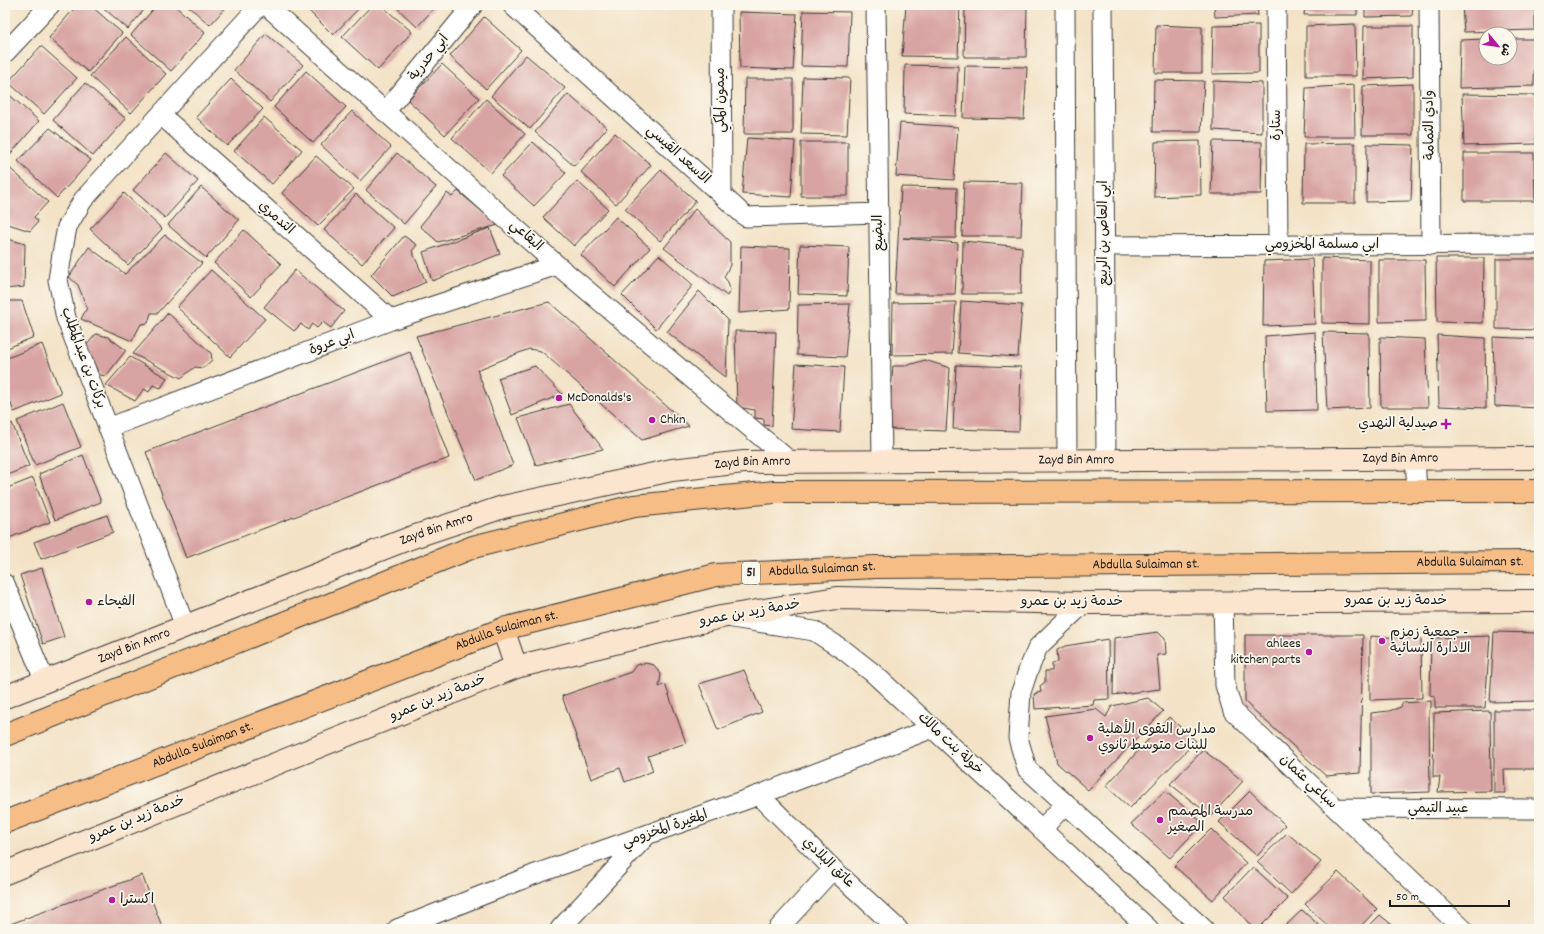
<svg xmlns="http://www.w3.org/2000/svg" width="1544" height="934" viewBox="0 0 1544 934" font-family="Dekko,'Playpen Sans Arabic',sans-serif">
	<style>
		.building { fill: #d8a4a3 }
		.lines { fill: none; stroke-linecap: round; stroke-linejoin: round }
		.minor-casing { stroke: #3c3a36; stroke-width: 21 }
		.secondary-casing { stroke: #3c3a36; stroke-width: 24 }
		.primary-casing { stroke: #3c3a36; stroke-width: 24 }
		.minor { stroke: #fff; stroke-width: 19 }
		.secondary { stroke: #fbe5cf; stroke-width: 22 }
		.primary { stroke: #f6be86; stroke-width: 22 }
		.poi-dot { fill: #b5179e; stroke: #fbf7ec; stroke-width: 1.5 }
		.labels { text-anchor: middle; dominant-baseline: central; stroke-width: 3.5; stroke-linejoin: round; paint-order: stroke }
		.shield { fill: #fbf7ec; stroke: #5f5e5a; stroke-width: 1 }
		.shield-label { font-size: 13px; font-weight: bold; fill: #1c1c1c }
		.street-label { font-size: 14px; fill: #1c1c1c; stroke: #fbf7ec }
		.poi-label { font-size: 14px; fill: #1c1c1c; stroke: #fbf7ec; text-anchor: start }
	</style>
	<rect width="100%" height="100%" fill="#fbf7ec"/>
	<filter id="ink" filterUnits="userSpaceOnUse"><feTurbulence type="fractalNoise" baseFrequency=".025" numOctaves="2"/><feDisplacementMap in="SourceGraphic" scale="8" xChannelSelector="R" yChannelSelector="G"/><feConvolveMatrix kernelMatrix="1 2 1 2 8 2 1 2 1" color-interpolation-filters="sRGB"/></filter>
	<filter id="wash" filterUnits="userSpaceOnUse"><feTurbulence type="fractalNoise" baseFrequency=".012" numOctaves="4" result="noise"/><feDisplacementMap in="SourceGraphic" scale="16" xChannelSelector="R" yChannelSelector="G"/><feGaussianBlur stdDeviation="0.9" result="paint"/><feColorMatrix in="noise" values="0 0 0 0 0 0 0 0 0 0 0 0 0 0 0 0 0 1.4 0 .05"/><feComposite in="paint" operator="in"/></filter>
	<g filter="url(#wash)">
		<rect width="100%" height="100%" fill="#f3e2c6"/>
		<g id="blocks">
			<path class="building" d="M 77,5 L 90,5 L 122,33 L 88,72 L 49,38 Z
				M 100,5 L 148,5 L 128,29 Z
				M 157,5 L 174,5 L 205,33 L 171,71 L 131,35 Z
				M 187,5 L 228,5 L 210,25 Z
				M 303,5 L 362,5 L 333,35 Z
				M 372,5 L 381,5 L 412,32 L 378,70 L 342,37 Z
				M 394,5 L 437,5 L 417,27 Z
				M 906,5 L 960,5 L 958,57 L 902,56 Z
				M 965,5 L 1027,6 L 1026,57 L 964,57 Z
				M 1214,5 L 1257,5 L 1258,15 L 1215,17 Z
				M 1305,5 L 1357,5 L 1357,15 L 1304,15 Z
				M 1365,5 L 1413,5 L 1412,16 L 1365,17 Z
				M 1462,5 L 1535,5 L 1535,30 L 1464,32 Z
				M 803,11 L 850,12 L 848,67 L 801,66 Z
				M 739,12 L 797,14 L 793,70 L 740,68 Z
				M 484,17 L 521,50 L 486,89 L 450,56 Z
				M 1355,24 L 1356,76 L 1306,76 L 1306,26 Z
				M 1156,25 L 1202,27 L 1202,73 L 1155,73 Z
				M 1259,25 L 1259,73 L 1212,74 L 1213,26 Z
				M 1364,26 L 1413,26 L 1413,77 L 1363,79 Z
				M 266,34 L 303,65 L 270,102 L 234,70 Z
				M 126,37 L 166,74 L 131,113 L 90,76 Z
				M 1486,39 L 1486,58 L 1510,58 L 1510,39 L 1535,39 L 1534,86 L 1459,88 L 1460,40 Z
				M 41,46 L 77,78 L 44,114 L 8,82 Z
				M 526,55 L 565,88 L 530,129 L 491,96 Z
				M 442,64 L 479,98 L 445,135 L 408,100 Z
				M 905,65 L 958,66 L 956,116 L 904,114 Z
				M 965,66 L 1027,67 L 1024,119 L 963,118 Z
				M 306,71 L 346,107 L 313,143 L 274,107 Z
				M 803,77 L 850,78 L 847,135 L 801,134 Z
				M 231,79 L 263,109 L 227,146 L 196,117 Z
				M 745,79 L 793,79 L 793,134 L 744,134 Z
				M 1154,80 L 1204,81 L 1201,132 L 1153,132 Z
				M 1213,81 L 1262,83 L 1262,133 L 1213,130 Z
				M 85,83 L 126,119 L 93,156 L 53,120 Z
				M 1413,84 L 1413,135 L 1362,135 L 1363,86 Z
				M 1354,85 L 1355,137 L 1304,137 L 1306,88 Z
				M 5,91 L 39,121 L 7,158 L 5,157 Z
				M 568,94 L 607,128 L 574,166 L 535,132 Z
				M 1462,94 L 1536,95 L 1536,144 L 1464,146 Z
				M 486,99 L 525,134 L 491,173 L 452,138 Z
				M 352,111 L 391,147 L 360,181 L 321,145 Z
				M 264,117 L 302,150 L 272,184 L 234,151 Z
				M 900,123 L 958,127 L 954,180 L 896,176 Z
				M 50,128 L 91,160 L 57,198 L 18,161 Z
				M 615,133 L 651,165 L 616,204 L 581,172 Z
				M 747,138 L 795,141 L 791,197 L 742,194 Z
				M 1200,141 L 1201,195 L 1154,197 L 1155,142 Z
				M 1213,141 L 1262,142 L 1261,194 L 1211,194 Z
				M 533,142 L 566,173 L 534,206 L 501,176 Z
				M 801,142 L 848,142 L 848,196 L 801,196 Z
				M 1355,143 L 1355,203 L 1303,203 L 1304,144 Z
				M 1367,144 L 1413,145 L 1411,201 L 1366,202 Z
				M 166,153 L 198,181 L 165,218 L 133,190 Z
				M 397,153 L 436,187 L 404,224 L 366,190 Z
				M 1464,153 L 1534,153 L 1535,201 L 1464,201 Z
				M 316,156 L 354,189 L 318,226 L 282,193 Z
				M 5,164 L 48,202 L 34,217 L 38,222 L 30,231 L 5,223 Z
				M 661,170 L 696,201 L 660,241 L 625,209 Z
				M 577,181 L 608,209 L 574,246 L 543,217 Z
				M 964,182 L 1023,183 L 1021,236 L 962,236 Z
				M 201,187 L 239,220 L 206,258 L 168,225 Z
				M 901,187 L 957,188 L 956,238 L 903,238 L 958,243 L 955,294 L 895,294 Z
				M 458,191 L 498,225 L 438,242 L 420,226 L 447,193 L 452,197 Z
				M 124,193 L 162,229 L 128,265 L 90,229 Z
				M 356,194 L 394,228 L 362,264 L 324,230 Z
				M 695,209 L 730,242 L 730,265 L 724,277 L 728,282 L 730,290 L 727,296 L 664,248 Z
				M 616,217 L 650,248 L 615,287 L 581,255 Z
				M 490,228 L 500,254 L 432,281 L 423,252 Z
				M 244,230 L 281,264 L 251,297 L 214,263 Z
				M 165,235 L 202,263 L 158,313 L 151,313 L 148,323 L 141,324 L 132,341 L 81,319 L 87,308 L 78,285 L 69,277 L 89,247 L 125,274 Z
				M 404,236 L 417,245 L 412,251 L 426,282 L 393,297 L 371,275 Z
				M 5,238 L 25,244 L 24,287 L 5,289 Z
				M 963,241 L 1022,247 L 1021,294 L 962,294 Z
				M 800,245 L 849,247 L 847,296 L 798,294 Z
				M 741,246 L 790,248 L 789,309 L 739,313 Z
				M 659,255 L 693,285 L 656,329 L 622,295 Z
				M 1322,258 L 1370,260 L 1370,324 L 1322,323 Z
				M 1436,258 L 1484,258 L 1483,323 L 1437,322 Z
				M 1312,259 L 1315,324 L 1263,326 L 1264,261 Z
				M 1496,259 L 1539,259 L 1539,330 L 1496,329 Z
				M 1379,260 L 1425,260 L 1426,321 L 1379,322 Z
				M 211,270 L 265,319 L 230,357 L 177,307 Z
				M 295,270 L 344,311 L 331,328 L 323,322 L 317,328 L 312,324 L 308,330 L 301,324 L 294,331 L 264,307 Z
				M 699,291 L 728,320 L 726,378 L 667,332 Z
				M 5,301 L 22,301 L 34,337 L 5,349 Z
				M 961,301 L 1022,305 L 1018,357 L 958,353 Z
				M 549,302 L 689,426 L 642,440 L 541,351 L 529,349 L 477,370 L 513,465 L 476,480 L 416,336 Z
				M 956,302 L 952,354 L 892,355 L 893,303 Z
				M 850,304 L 845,357 L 797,355 L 798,305 Z
				M 168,313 L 211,353 L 212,360 L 203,368 L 195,367 L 181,378 L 133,354 Z
				M 735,331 L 776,332 L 772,426 L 764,425 L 764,419 L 755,418 L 755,410 L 737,407 Z
				M 1315,332 L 1317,410 L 1267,411 L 1265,336 Z
				M 1323,332 L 1369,333 L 1370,408 L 1327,410 Z
				M 96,334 L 108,337 L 126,350 L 106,376 L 100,375 L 85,347 Z
				M 1437,335 L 1485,338 L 1486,408 L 1439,406 Z
				M 1380,337 L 1425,339 L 1428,407 L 1381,407 Z
				M 1493,337 L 1539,339 L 1539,408 L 1495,406 Z
				M 42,344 L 61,393 L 14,412 L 5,388 L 5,359 Z
				M 410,352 L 449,458 L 186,558 L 146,452 Z
				M 130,357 L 167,378 L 161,388 L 153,385 L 149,392 L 144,389 L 135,401 L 106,385 Z
				M 925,360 L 950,368 L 946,431 L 888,429 L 893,366 L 905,366 Z
				M 796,364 L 844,367 L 840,432 L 791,429 Z
				M 956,365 L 1021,367 L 1019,431 L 953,429 Z
				M 535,366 L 562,394 L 512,415 L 498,378 Z
				M 63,402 L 81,447 L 35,465 L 17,421 Z
				M 5,404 L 8,412 L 5,414 Z
				M 569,404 L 603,449 L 536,465 L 518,418 Z
				M 12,423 L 29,466 L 5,476 L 5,426 Z
				M 83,455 L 101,502 L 55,520 L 39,474 Z
				M 33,478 L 50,522 L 6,539 L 5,489 Z
				M 107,515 L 113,532 L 41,559 L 34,542 Z
				M 42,568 L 64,637 L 43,644 L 20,575 Z
				M 1158,632 L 1165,639 L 1166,654 L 1157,655 L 1160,689 L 1113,695 L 1114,638 Z
				M 1494,632 L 1539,633 L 1539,701 L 1490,702 Z
				M 1245,635 L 1363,635 L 1360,773 L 1326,776 L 1245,702 Z
				M 1370,636 L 1421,639 L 1422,698 L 1370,700 Z
				M 1490,636 L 1485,708 L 1435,708 L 1435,697 L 1430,695 L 1431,638 Z
				M 1108,639 L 1109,699 L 1094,700 L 1093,705 L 1035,709 L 1034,694 L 1041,692 L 1040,686 L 1045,682 L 1045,671 L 1052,671 L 1052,663 L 1058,662 L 1057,650 L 1065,646 Z
				M 645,663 L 654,665 L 661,674 L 659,687 L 665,684 L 686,743 L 648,756 L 653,771 L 625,782 L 620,768 L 591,779 L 562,696 L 631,672 L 636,665 Z
				M 744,670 L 762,712 L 718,730 L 699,684 Z
				M 1148,698 L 1163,711 L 1088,790 L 1057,763 L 1045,716 L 1096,709 L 1106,717 L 1112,706 Z
				M 1431,701 L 1431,707 L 1429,710 L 1430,792 L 1371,794 L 1371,713 L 1389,711 L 1401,707 L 1402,703 Z
				M 1494,710 L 1539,710 L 1539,769 L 1504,769 L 1505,793 L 1494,793 Z
				M 1490,711 L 1491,791 L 1438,792 L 1440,777 L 1433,777 L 1434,713 Z
				M 1169,717 L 1196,741 L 1130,808 L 1106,786 Z
				M 1203,750 L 1243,781 L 1211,816 L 1170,784 Z
				M 1165,791 L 1203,823 L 1170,858 L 1131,824 Z
				M 1250,791 L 1285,825 L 1257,856 L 1219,822 Z
				M 1211,829 L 1246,863 L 1213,900 L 1174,866 Z
				M 1287,833 L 1321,862 L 1291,894 L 1257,862 Z
				M 1253,867 L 1288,899 L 1258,929 L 1254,929 L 1225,896 Z
				M 1338,872 L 1377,909 L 1358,929 L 1331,929 L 1305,904 Z
				M 142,875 L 163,929 L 5,929 L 5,926 Z
				M 1302,910 L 1323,929 L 1282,929 Z
				M 1380,915 L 1397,929 L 1366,929 Z"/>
		</g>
	</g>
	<g filter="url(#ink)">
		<use href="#blocks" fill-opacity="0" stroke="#3c3a36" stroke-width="1"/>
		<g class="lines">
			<g class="minor-casing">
				<path id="minor" d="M 266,5 L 557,265 L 791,462
					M 512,5 L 746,217 L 879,213
					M 721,5 L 722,195
					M 876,5 L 882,462
					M 1065,5 L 1067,460
					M 1103,5 L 1106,460
					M 1276,5 L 1278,245
					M 1429,5 L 1431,245
					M 5,53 L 50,5
					M 385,112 L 473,5
					M 161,115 L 391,320
					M 1105,246 L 1539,244
					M 108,428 L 391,320 L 557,265
					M 1415,459 L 1417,490
					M 5,584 L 45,682
					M 1223,602 L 1225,685 L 1233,711 L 1463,929
					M 1084,603 L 1038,647 L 1028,671 L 1021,692 L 1018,738 L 1027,769 L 1204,929
					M 732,618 L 814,631 L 845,651 L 873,673 L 1149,929
					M 185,626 L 66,318 L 58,280 L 62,254 L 67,227 L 83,200 L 260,5
					M 759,795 L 833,869 L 898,929
					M 1337,808 L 1539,809
					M 1042,829 L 1066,803
					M 397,929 L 533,875 L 759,795 L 933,728
					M 560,929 L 645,837
					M 778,929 L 833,869"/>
			</g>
			<g class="secondary-casing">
				<g id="secondary">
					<path d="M 503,629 L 516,667"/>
					<path id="s1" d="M 5,697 L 410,538 L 503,507 L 672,470 L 744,462 L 1539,458"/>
					<path d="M 5,873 L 516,667 L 721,617 L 837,598 L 1084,603 L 1539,601"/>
				</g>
			</g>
			<g class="primary-casing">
				<g id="primary">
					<path d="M 5,735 L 473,547 L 634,506 L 774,492 L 1539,491"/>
					<path id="s2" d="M 5,822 L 503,629 L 716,575 L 875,567 L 1539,562"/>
				</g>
			</g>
			<use href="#minor" class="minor"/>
			<use href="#secondary" class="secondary"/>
			<use href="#primary" class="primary"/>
		</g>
	</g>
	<g class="poi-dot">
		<circle cx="559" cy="398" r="4"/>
		<circle cx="652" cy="420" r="4"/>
		<path d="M1444 418h4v4h4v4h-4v4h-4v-4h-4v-4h4z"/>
		<circle cx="89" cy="602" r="4"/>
		<circle cx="1382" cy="641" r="4"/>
		<circle cx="1309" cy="652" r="4"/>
		<circle cx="1090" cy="738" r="4"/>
		<circle cx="1160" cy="820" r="4"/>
		<circle cx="112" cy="900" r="4"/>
	</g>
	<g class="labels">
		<rect class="shield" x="742" y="562" width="18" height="22" rx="3"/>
		<g class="shield-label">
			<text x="751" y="573">51</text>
		</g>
		<g class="street-label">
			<text transform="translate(429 58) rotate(-51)">ابي حدرية</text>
			<text transform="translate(721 100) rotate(-90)">ميمون المكي</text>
			<text transform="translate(1277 125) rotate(-90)">ستارة</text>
			<text transform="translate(1430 125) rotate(-91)">وادي الثمامة</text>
			<text transform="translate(678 155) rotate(42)">الاسعد القيسي</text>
			<text transform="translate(276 218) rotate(42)">التدمري</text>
			<text transform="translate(879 233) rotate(-91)">البضيع</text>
			<text transform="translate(1104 233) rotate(-90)">ابي العاص بن الربيع</text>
			<text transform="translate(526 236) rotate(42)">البقاعي</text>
			<text x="1322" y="245">ابي مسلمة المخزومي</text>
			<text transform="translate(332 343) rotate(-21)">ابي عروة</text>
			<text transform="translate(83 358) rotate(70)">بركات بن عبدالمطلب</text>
			<text stroke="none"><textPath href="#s1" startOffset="1435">Zayd Bin Amro</textPath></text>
			<text stroke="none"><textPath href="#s1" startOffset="1111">Zayd Bin Amro</textPath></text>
			<text stroke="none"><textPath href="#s1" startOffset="787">Zayd Bin Amro</textPath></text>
			<text stroke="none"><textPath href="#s1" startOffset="463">Zayd Bin Amro</textPath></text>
			<text stroke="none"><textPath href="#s2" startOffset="1508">Abdulla Sulaiman st.</textPath></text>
			<text stroke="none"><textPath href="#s2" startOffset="1184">Abdulla Sulaiman st.</textPath></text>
			<text stroke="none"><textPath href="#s2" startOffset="860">Abdulla Sulaiman st.</textPath></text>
			<text x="1396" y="601">خدمة زيد بن عمرو</text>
			<text x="1072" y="602">خدمة زيد بن عمرو</text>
			<text transform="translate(750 613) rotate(-10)">خدمة زيد بن عمرو</text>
			<text stroke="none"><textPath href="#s2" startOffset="537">Abdulla Sulaiman st.</textPath></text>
			<text stroke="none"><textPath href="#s1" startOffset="139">Zayd Bin Amro</textPath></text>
			<text transform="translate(438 698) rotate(-22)">خدمة زيد بن عمرو</text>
			<text transform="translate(950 744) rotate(43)">خولة بنت مالك</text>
			<text stroke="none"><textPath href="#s2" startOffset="212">Abdulla Sulaiman st.</textPath></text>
			<text transform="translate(1308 782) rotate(43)">سباعي عثمان</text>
			<text x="1438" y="809">عبيد التيمي</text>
			<text transform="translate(137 819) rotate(-22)">خدمة زيد بن عمرو</text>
			<text transform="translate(665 829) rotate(-19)">المغيرة المخزومي</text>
			<text transform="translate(828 863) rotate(44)">عاتق البلادي</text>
		</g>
		<g class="poi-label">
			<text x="567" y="398">McDonalds's</text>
			<text x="660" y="420">Chkn</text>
			<text x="1438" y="424" text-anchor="end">صيدلية النهدي</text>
			<text x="97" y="602">الفيحاء</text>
			<text x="1390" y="633">جمعية زمزم -<tspan x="1390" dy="16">الادارة النسائية</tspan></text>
			<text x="1301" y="644" text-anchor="end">ahlees<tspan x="1301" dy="16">kitchen parts</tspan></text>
			<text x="1098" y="730">مدارس التقوى الأهلية<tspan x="1098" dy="16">للبنات متوسط ثانوي</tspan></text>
			<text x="1168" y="812">مدرسة المصمم<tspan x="1168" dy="16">الصغير</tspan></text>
			<text x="120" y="900">اكسترا</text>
		</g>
	</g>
	<rect width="1544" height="934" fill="none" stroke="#fbf7ec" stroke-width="20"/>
	<g transform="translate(1498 46) rotate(119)"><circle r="19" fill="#fbf7ec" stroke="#a29f99"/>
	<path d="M0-3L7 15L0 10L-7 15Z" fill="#b5179e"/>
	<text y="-6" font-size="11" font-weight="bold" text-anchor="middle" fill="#1c1c1c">ش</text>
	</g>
	<path d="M1390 900v6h119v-6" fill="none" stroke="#1c1c1c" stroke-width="2"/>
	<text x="1396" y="900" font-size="12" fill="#1c1c1c" stroke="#fbf7ec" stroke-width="3" paint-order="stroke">50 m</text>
</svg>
